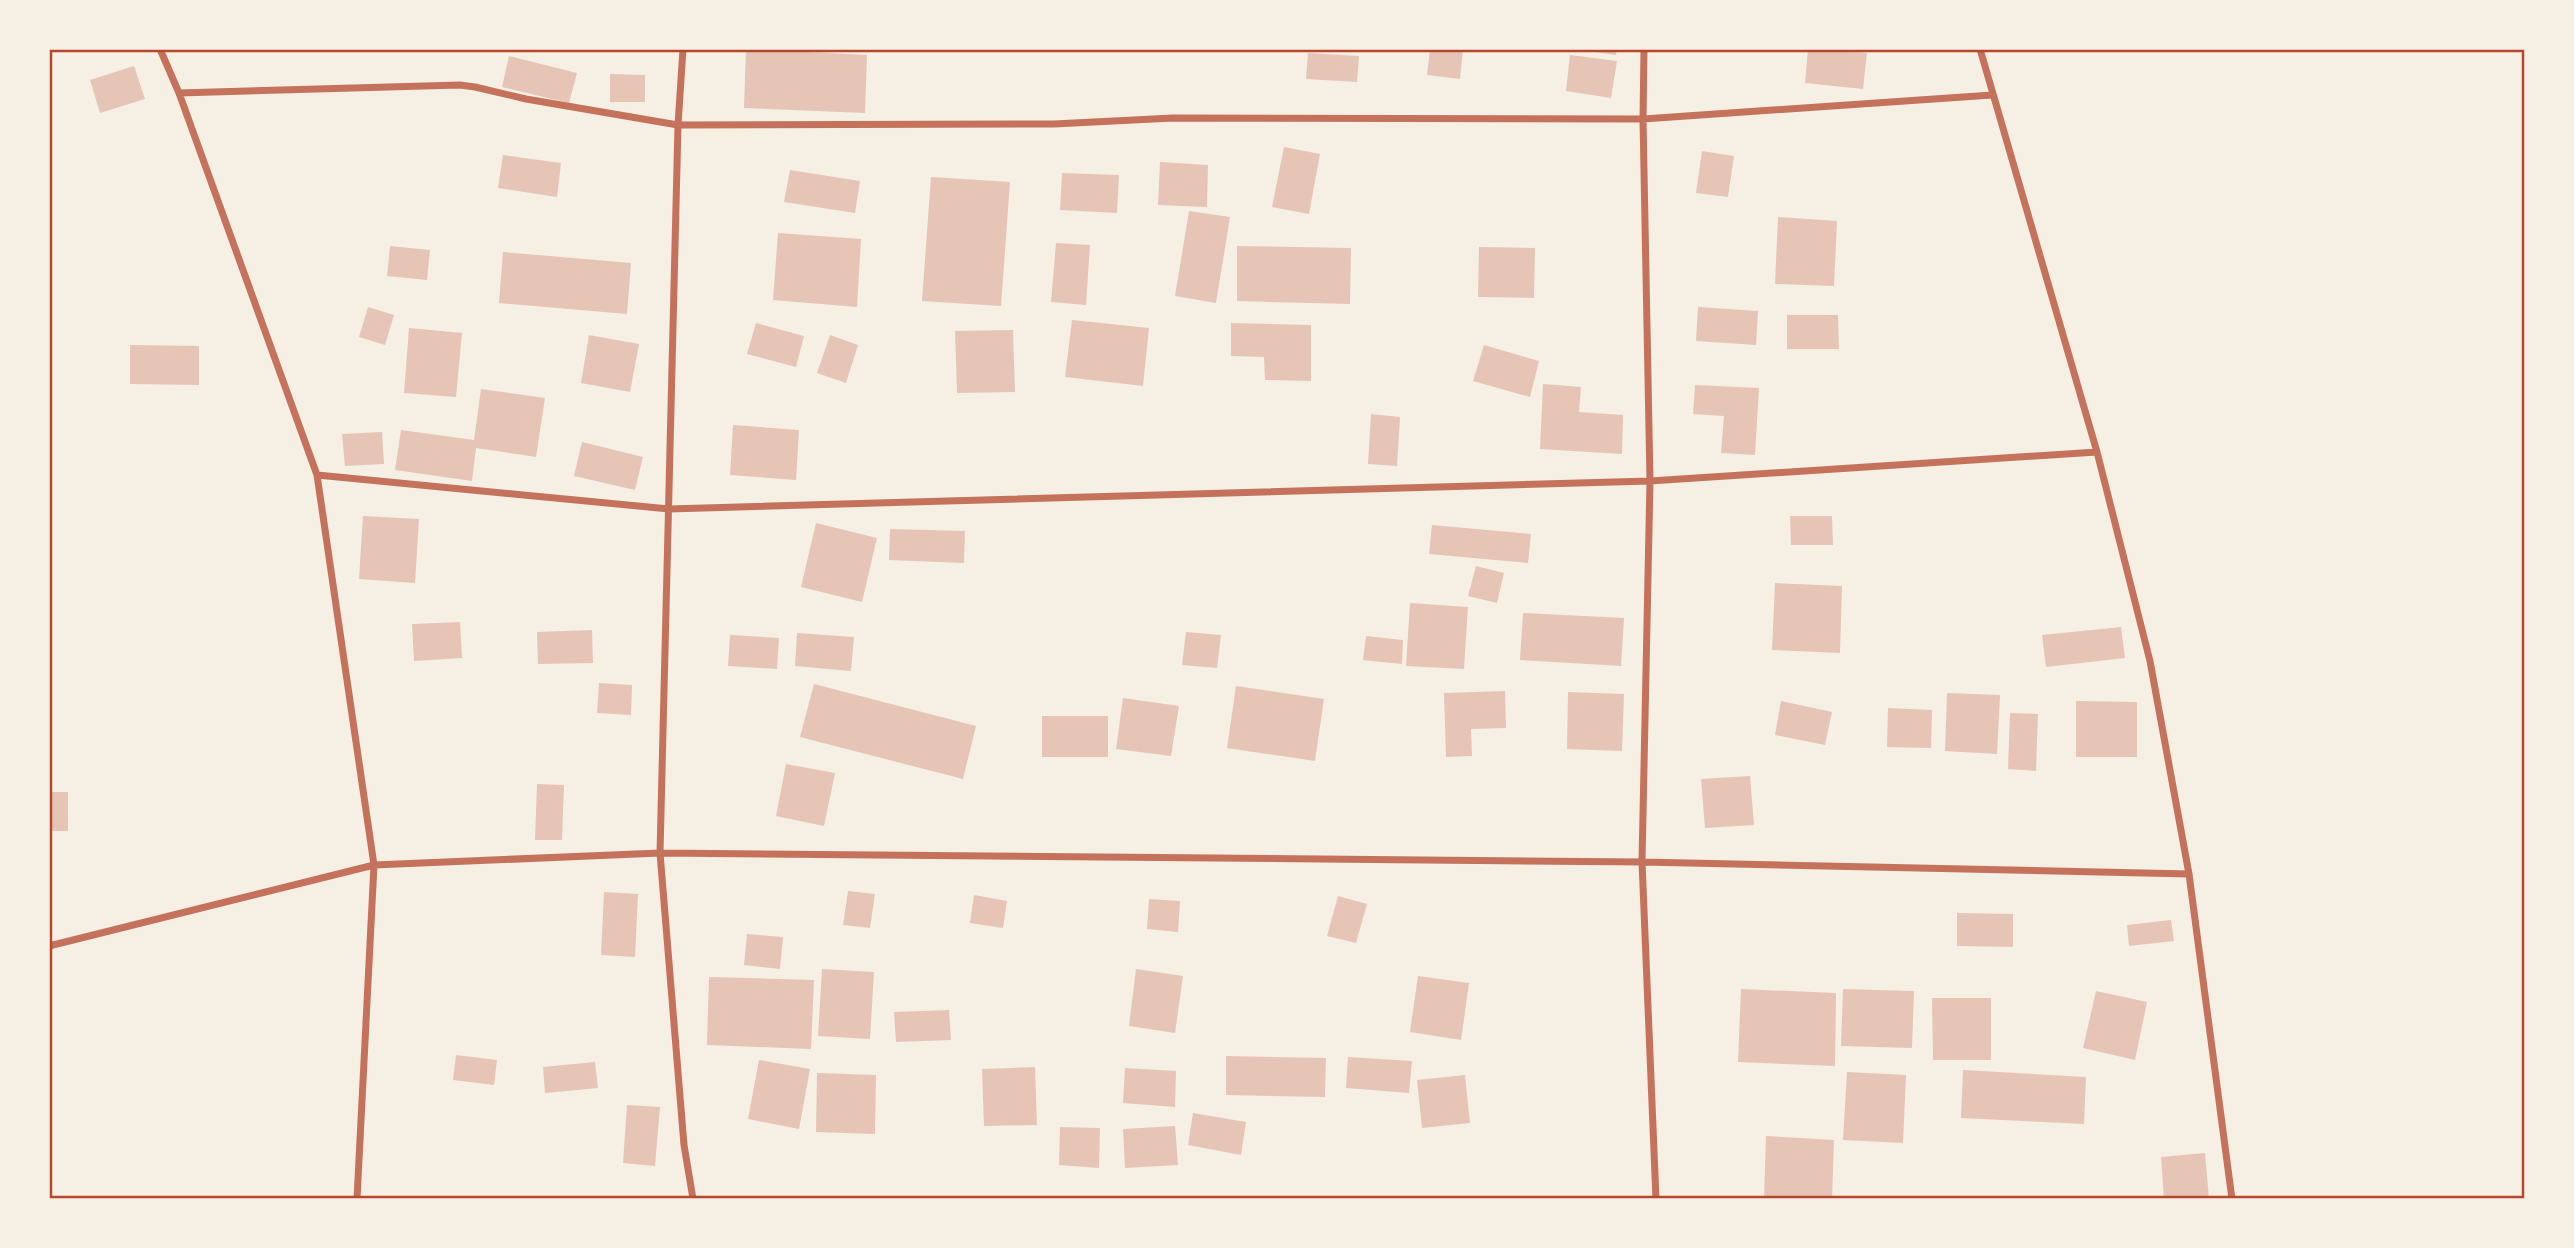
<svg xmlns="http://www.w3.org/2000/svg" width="2574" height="1248" viewBox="0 0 2574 1248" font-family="'Nunito Sans',sans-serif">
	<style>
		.building { fill: #e6c5b7 }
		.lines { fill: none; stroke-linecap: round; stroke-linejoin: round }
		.minor { stroke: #c5725c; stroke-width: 7 }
		.neatline { fill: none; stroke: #b5482f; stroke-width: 2.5 }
	</style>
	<rect width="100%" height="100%" fill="#f6efe4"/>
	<path class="building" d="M 746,49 L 867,55 L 865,113 L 744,108 Z
		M 1430,49 L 1463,49 L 1460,79 L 1427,75 Z
		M 1574,49 L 1617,49 L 1616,55 Z
		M 1808,49 L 1867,53 L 1863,89 L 1805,83 Z
		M 1308,53 L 1359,56 L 1357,82 L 1306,79 Z
		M 1570,55 L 1617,61 L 1611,98 L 1566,91 Z
		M 509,56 L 577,73 L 569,103 L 502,87 Z
		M 134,66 L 145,99 L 100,113 L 90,80 Z
		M 610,74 L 645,75 L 645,102 L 610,102 Z
		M 1284,147 L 1320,154 L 1309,214 L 1272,207 Z
		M 1702,151 L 1734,156 L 1728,197 L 1696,193 Z
		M 503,155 L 561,163 L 557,197 L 498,188 Z
		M 1160,162 L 1208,165 L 1207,207 L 1158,205 Z
		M 790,170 L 860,181 L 855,213 L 784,202 Z
		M 1062,173 L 1119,175 L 1117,213 L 1060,210 Z
		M 931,177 L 1010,182 L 1001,306 L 922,301 Z
		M 1189,211 L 1230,217 L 1216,303 L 1175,296 Z
		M 1778,217 L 1837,221 L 1834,286 L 1775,284 Z
		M 778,233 L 861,239 L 857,307 L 773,300 Z
		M 1056,243 L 1090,245 L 1086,305 L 1051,302 Z
		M 390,246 L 430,250 L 427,280 L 387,276 Z
		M 1237,246 L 1351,248 L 1350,304 L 1237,301 Z
		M 1479,247 L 1535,248 L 1534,298 L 1478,297 Z
		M 503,252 L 631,263 L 627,314 L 499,303 Z
		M 368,307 L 394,315 L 385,345 L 359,337 Z
		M 1698,307 L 1758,311 L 1756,345 L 1696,341 Z
		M 1787,315 L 1838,315 L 1839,349 L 1787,349 Z
		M 1072,320 L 1149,328 L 1143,386 L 1065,377 Z
		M 756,323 L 804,336 L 796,367 L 747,354 Z
		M 1231,323 L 1311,325 L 1311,381 L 1265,380 L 1264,357 L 1231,356 Z
		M 409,328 L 462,333 L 456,397 L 404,393 Z
		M 1013,330 L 1015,392 L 957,393 L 955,331 Z
		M 589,335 L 639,344 L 630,392 L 581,383 Z
		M 830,335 L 858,345 L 846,383 L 817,373 Z
		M 130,345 L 199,346 L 199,385 L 130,384 Z
		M 1484,345 L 1539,361 L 1530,397 L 1473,381 Z
		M 1543,384 L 1581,387 L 1579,412 L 1623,415 L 1622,454 L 1540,449 Z
		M 1695,385 L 1759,388 L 1755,455 L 1721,453 L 1724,416 L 1693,414 Z
		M 481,389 L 545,398 L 536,457 L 476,448 L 472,481 L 395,470 L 401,430 L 474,440 Z
		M 1371,414 L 1400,417 L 1397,466 L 1368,464 Z
		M 733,425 L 799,430 L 796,480 L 730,475 Z
		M 382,432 L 384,464 L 345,466 L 342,434 Z
		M 582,442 L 643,457 L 635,490 L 574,476 Z
		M 363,516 L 419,519 L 415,583 L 359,579 Z
		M 1790,516 L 1832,516 L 1833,545 L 1791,545 Z
		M 816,523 L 877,538 L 862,602 L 801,587 Z
		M 1432,525 L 1531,534 L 1528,563 L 1429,554 Z
		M 890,529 L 965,531 L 964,563 L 889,560 Z
		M 1476,566 L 1504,573 L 1497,603 L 1468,596 Z
		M 1775,583 L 1842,586 L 1840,653 L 1772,650 Z
		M 1410,603 L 1468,607 L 1464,669 L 1406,666 Z
		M 1523,613 L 1624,618 L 1621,666 L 1520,660 Z
		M 460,622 L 462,658 L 414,661 L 412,624 Z
		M 2121,627 L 2125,658 L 2046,667 L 2042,635 Z
		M 592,630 L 593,663 L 538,664 L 537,632 Z
		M 1186,632 L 1221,635 L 1217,668 L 1182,665 Z
		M 797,633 L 854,637 L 851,671 L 795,666 Z
		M 730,635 L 779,638 L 777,669 L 728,666 Z
		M 1366,636 L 1403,640 L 1402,664 L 1363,660 Z
		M 599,683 L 632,685 L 631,715 L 597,713 Z
		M 814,684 L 976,726 L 963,779 L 800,737 Z
		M 1236,686 L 1324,699 L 1315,761 L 1227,748 Z
		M 1505,691 L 1506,728 L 1471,729 L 1472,756 L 1446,757 L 1444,693 Z
		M 1568,692 L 1624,694 L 1622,751 L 1567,749 Z
		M 1947,693 L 2000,695 L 1997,754 L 1945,751 Z
		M 1123,698 L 1179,706 L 1171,756 L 1116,749 Z
		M 1781,701 L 1832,712 L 1825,745 L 1775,735 Z
		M 2076,701 L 2137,702 L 2137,757 L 2076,757 Z
		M 1888,708 L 1932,710 L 1931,748 L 1887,747 Z
		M 2010,713 L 2038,714 L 2036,771 L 2008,769 Z
		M 1042,716 L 1108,716 L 1108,757 L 1042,757 Z
		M 786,764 L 835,773 L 824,826 L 776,816 Z
		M 1750,776 L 1754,825 L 1705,828 L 1701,779 Z
		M 537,784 L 564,785 L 562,840 L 535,840 Z
		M 49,792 L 68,792 L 68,831 L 49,831 Z
		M 848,891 L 875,894 L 870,928 L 843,925 Z
		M 604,892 L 638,894 L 635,957 L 601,955 Z
		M 974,895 L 1007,901 L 1003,928 L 970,923 Z
		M 1338,896 L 1367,904 L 1356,943 L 1327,936 Z
		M 1149,899 L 1180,901 L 1178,932 L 1147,929 Z
		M 1957,913 L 2013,914 L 2013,947 L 1957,946 Z
		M 2171,920 L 2174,941 L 2129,946 L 2127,925 Z
		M 747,934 L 783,937 L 780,969 L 744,965 Z
		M 822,969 L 874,972 L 870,1039 L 818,1036 Z
		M 1136,969 L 1183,976 L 1175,1033 L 1129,1026 Z
		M 1418,976 L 1469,983 L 1461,1040 L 1410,1032 Z
		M 709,977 L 814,980 L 811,1049 L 707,1045 Z
		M 1741,989 L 1836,993 L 1835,1066 L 1738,1062 Z
		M 1843,989 L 1914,991 L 1912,1048 L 1841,1046 Z
		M 2096,991 L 2147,1002 L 2135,1060 L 2083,1048 Z
		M 1932,998 L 1991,998 L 1991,1060 L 1933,1060 Z
		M 949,1010 L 951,1040 L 896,1042 L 894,1012 Z
		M 456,1055 L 497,1060 L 494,1085 L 453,1080 Z
		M 1226,1056 L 1326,1058 L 1325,1097 L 1226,1095 Z
		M 1348,1057 L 1412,1061 L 1409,1093 L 1346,1088 Z
		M 759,1060 L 810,1069 L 799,1129 L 748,1119 Z
		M 595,1062 L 598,1088 L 545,1093 L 543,1067 Z
		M 1035,1067 L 1037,1125 L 984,1126 L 982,1069 Z
		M 1125,1068 L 1176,1071 L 1175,1107 L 1123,1103 Z
		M 1963,1070 L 2086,1077 L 2084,1124 L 1961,1118 Z
		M 1847,1072 L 1906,1075 L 1903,1143 L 1843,1140 Z
		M 817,1073 L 876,1075 L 875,1134 L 816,1132 Z
		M 1465,1075 L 1470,1123 L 1422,1128 L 1417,1080 Z
		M 627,1105 L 660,1107 L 655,1166 L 623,1163 Z
		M 1193,1113 L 1246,1122 L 1241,1155 L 1188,1145 Z
		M 1175,1126 L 1178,1165 L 1125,1168 L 1123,1129 Z
		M 1060,1127 L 1100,1128 L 1099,1168 L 1059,1165 Z
		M 1766,1136 L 1834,1140 L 1832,1199 L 1764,1199 Z
		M 2205,1153 L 2209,1199 L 2164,1199 L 2161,1157 Z"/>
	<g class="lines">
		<path class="minor" d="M 160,49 L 179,93 L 317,475 L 374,865 L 357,1199
			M 683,49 L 678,125 L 660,853 L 684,1145 L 693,1199
			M 1644,49 L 1643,119 L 1650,481 L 1642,862 L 1656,1199
			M 1980,49 L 2097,452 L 2150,661 L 2189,874 L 2232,1199
			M 49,51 L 50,49
			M 179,93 L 460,85 L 475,87 L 526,99 L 678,125 L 1054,124 L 1173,118 L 1643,119 L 1992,95
			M 317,475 L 669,509 L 1650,481 L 2097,452
			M 49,946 L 374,865 L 660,853 L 1642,862 L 2189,874"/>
	</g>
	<rect width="2574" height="1248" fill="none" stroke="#f6efe4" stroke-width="102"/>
	<rect x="51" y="51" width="2472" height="1146" class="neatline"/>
</svg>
